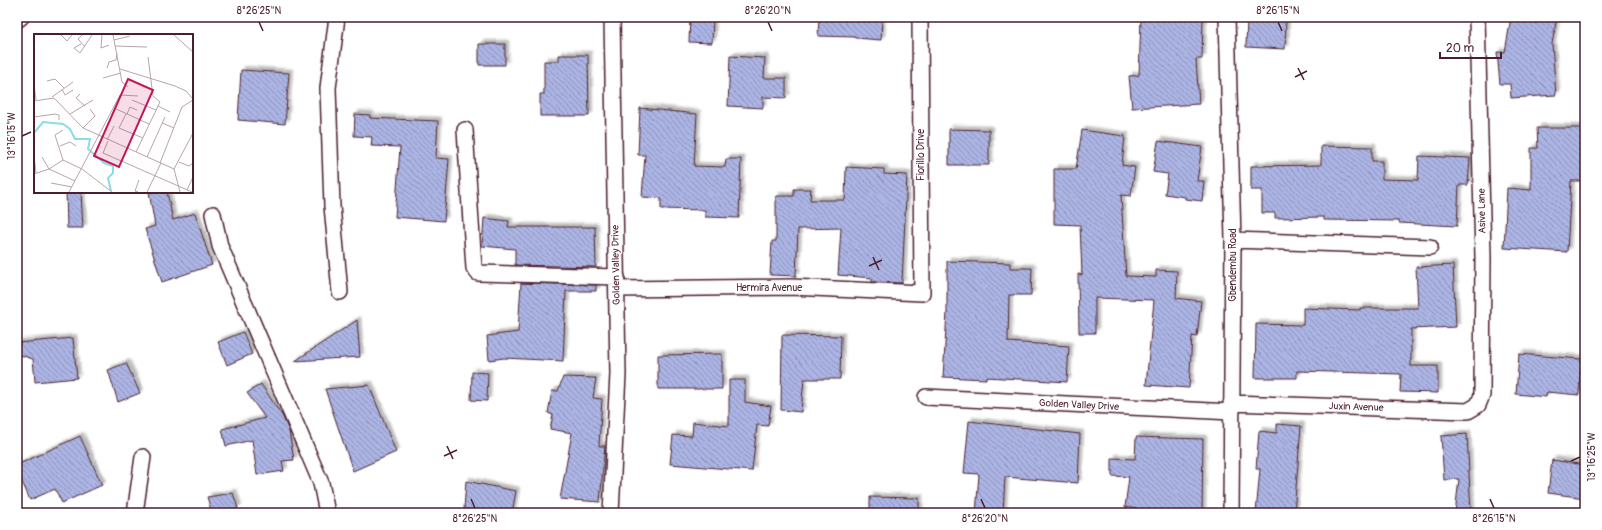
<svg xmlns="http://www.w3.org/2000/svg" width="1602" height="530" viewBox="0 0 1602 530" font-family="Pangolin,sans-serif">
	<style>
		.building { fill: url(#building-back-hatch); stroke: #4a1f2b; filter: url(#shadow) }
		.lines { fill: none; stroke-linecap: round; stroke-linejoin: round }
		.street-casing { stroke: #4a1f2b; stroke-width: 18 }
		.street { stroke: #fff; stroke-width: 15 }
		.ticks { fill: none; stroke: #4a1f2b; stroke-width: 1.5 }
		.labels { text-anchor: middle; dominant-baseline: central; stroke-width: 3; stroke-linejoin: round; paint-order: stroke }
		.street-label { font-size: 10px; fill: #4a1f2b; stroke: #fff }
		.inset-river { fill: none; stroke: #8bdce6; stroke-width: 2 }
		.inset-road { fill: none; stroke: #b7a5aa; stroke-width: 1 }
		.view { fill: #c2185b; fill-opacity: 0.15; stroke: #c2185b; stroke-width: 2 }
		.inset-edge { fill: none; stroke: #4a1f2b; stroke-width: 2 }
		.neatline { fill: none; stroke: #4a1f2b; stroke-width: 1.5 }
		.ticks-label { font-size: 10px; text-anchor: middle; fill: #4a1f2b }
	</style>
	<defs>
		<pattern id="building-back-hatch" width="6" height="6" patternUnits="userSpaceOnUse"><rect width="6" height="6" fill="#abb4e4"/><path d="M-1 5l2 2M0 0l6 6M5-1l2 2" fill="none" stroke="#8d92b9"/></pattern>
		<filter id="shadow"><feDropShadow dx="3.5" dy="-3.5" stdDeviation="1" flood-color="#0004"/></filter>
	</defs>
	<rect width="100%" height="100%" fill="#fff"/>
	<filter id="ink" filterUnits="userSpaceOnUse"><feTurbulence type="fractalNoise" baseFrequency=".025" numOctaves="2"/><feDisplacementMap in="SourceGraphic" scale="8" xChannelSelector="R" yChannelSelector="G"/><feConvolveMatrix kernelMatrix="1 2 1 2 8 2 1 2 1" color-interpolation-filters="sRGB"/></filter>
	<g filter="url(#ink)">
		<path class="building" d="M 690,17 L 713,17 L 712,43 L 689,42 Z
			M 819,17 L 882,17 L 881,40 L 855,38 L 855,37 L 818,36 Z
			M 1141,17 L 1203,17 L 1202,59 L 1196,59 L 1199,104 L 1132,108 L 1129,76 L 1139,75 Z
			M 1247,17 L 1286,17 L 1285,49 L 1246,47 Z
			M 1511,17 L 1557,17 L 1552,44 L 1556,95 L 1511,98 L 1510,84 L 1500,84 L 1497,52 L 1505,52 Z
			M 479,44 L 505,44 L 505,65 L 479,65 Z
			M 559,55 L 588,55 L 589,116 L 540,116 L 540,94 L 544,94 L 544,61 L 559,61 Z
			M 730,56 L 765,58 L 764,78 L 786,78 L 786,98 L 763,97 L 763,108 L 728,106 Z
			M 241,70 L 289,73 L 285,124 L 238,120 Z
			M 640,108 L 697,114 L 694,166 L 725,167 L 726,159 L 741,159 L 739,218 L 705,217 L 705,210 L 661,209 L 661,198 L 642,197 L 645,155 L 638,155 Z
			M 355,114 L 370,115 L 370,118 L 438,121 L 436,158 L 449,159 L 444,221 L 395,217 L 400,147 L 371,146 L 372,137 L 354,136 Z
			M 1537,128 L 1583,128 L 1584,181 L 1571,181 L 1567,252 L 1504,248 L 1507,188 L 1531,190 L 1531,148 L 1538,148 Z
			M 949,129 L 989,130 L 989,165 L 949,165 Z
			M 1082,130 L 1125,136 L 1122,165 L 1135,167 L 1131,196 L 1121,195 L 1126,276 L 1156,277 L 1156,270 L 1177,271 L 1176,298 L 1201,301 L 1197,337 L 1192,336 L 1189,388 L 1146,385 L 1154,300 L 1095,298 L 1095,333 L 1079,333 L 1078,274 L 1082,275 L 1080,225 L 1054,224 L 1054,169 L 1076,169 Z
			M 1158,141 L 1202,147 L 1197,181 L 1204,181 L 1202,201 L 1185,199 L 1185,197 L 1165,194 L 1168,174 L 1153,172 Z
			M 1321,146 L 1372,147 L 1372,161 L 1382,161 L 1382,179 L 1418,180 L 1419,156 L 1470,158 L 1468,185 L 1459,185 L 1457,226 L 1399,223 L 1399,221 L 1324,220 L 1324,217 L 1275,218 L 1275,213 L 1262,213 L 1262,190 L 1251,190 L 1251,166 L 1321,165 Z
			M 846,167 L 884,169 L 884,174 L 907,175 L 902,283 L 872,282 L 872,278 L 838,275 L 841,228 L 798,229 L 796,276 L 770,275 L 772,241 L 776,241 L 776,196 L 794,196 L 794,189 L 811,189 L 810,200 L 845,200 Z
			M 66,192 L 81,192 L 83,228 L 67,228 Z
			M 149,192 L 167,192 L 173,220 L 195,213 L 212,265 L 162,282 L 145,229 L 155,226 Z
			M 484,218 L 509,221 L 508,227 L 595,227 L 596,267 L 515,265 L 515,249 L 482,246 Z
			M 947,261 L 1010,263 L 1010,268 L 1032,268 L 1031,295 L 1009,295 L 1008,342 L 1069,346 L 1067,382 L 986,377 L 986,379 L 943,377 L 947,312 Z
			M 1453,265 L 1456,327 L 1411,329 L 1411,366 L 1438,366 L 1438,393 L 1400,392 L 1401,374 L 1297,371 L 1297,378 L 1255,378 L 1256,324 L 1303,325 L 1303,308 L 1360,310 L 1360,308 L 1418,308 L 1416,267 Z
			M 521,283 L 596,285 L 596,291 L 566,291 L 563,361 L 504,358 L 489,360 L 487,336 L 518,332 Z
			M 357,320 L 360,357 L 295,361 Z
			M 243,332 L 252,354 L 227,365 L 218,342 Z
			M 782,335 L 841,336 L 840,379 L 804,379 L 801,412 L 781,410 Z
			M 73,338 L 77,378 L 35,382 L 33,359 L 17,354 L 17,343 Z
			M 722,354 L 722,389 L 658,389 L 658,355 Z
			M 1519,354 L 1581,359 L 1579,395 L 1547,392 L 1546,397 L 1516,394 Z
			M 126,363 L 140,393 L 118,402 L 108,370 Z
			M 472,372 L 488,373 L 487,401 L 471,400 Z
			M 563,377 L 596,378 L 593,398 L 602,399 L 599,446 L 605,446 L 600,502 L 560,499 L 572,433 L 550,429 L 553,415 L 548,413 L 552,391 L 558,391 Z
			M 729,380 L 745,380 L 745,402 L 771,406 L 768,426 L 757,425 L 752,471 L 670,464 L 673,435 L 692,436 L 693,422 L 729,426 Z
			M 261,384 L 283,417 L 289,431 L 294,460 L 282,461 L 284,471 L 257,475 L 252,440 L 226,446 L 222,429 L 265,418 L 247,393 Z
			M 369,385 L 396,452 L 353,471 L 325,389 Z
			M 969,421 L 1080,434 L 1078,483 L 1005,477 L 1003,513 L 976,513 L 979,474 L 964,473 Z
			M 1277,424 L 1301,426 L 1294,513 L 1256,513 L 1260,469 L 1256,469 L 1259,431 L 1277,433 Z
			M 1467,434 L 1471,513 L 1455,513 L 1459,479 L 1444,480 L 1441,436 Z
			M 80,436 L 102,485 L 62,503 L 55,489 L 30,500 L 17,470 L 17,465 Z
			M 1136,437 L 1203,439 L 1202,513 L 1144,513 L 1144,510 L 1125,507 L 1129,477 L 1112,476 L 1112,458 L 1135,459 Z
			M 1552,460 L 1585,465 L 1585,498 L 1548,493 Z
			M 466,481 L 516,491 L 512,513 L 464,509 Z
			M 233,493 L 238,508 L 225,513 L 212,513 L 207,497 Z
			M 870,497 L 919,498 L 919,513 L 870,513 Z"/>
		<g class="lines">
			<g class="street-casing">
				<path id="street" d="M 337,17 L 328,88 L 332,206 L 340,292
					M 1227,17 L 1233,240 L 1231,513
					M 17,20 L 21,17
					M 465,130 L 474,268 L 478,273 L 617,277
					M 213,214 L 220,246 L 321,483 L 327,513
					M 1233,240 L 1430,247
					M 617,289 L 791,287 L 922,293 L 920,17
					M 926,397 L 1232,412
					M 1231,403 L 1468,411 L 1478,405 L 1482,395 L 1483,257 L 1477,17
					M 135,513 L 143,457
					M 611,513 L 618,374 L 612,17"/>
			</g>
			<use href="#street" class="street"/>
		</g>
	</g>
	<path class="ticks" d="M 259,22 L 263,31M 768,22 L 772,31M 1278,22 L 1282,31M 1298,68 L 1304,80M 1295,77 L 1307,71M 22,136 L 31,132M 873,257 L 879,270M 869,266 L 882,260M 447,446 L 453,459M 444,456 L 457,450M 1571,461 L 1580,457M 471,499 L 475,508M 981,499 L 985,508M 1490,499 L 1494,508"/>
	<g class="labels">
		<g class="street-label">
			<text transform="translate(921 155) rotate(-90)">Fiorillo Drive</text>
			<text transform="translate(1482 211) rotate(-91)">Asive Lane</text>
			<text transform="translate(616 265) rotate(-91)">Golden Valley Drive</text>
			<text transform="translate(1233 265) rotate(-90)">Gbendembu Road</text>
			<text x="769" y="288">Hermira Avenue</text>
			<text transform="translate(1079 405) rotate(3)">Golden Valley Drive</text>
			<text transform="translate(1356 407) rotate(2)">Juxin Avenue</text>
		</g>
	</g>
	<g transform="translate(34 34)">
		<rect width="159" height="159" fill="#fff"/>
		<path class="inset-river" d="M 0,99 L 9,88 L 29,90 L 36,95 L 41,105 L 56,105 L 54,115 L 70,129 L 79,132 L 79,139 L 74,144 L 77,157"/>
		<path class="inset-road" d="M 27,1 L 33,7 L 38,1M 48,1 L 44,5 L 51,13M 68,1 L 67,14 L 75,11M 79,1 L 88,48 L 94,53M 140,1 L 159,18M 80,6 L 96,2M 47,10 L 40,14 L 46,19 L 58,1M 81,12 L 113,13M 73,34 L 75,28 L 82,26 L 83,19M 86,35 L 141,52 L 152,57 L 159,65M 69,44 L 87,39M 13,47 L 21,45 L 30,54M 0,50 L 2,66M 28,55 L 31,61 L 39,56M 46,60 L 42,64 L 51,72M 18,63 L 39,48M 98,66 L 122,76M 0,67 L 20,64 L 49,94 L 140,135M 124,72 L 136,78M 80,74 L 115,90M 36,80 L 59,66M 92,80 L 85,94 L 109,104M 93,80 L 96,73 L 103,76M 0,83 L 21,80 L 25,81 L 25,86M 128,89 L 140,94M 49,94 L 61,82 L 56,75M 29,96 L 21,101 L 29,126M 73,106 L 80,92M 74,107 L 69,119 L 158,158M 26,112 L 36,108 L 42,112M 102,118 L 126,68 L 119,62 L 114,23M 0,121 L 2,139M 8,123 L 15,135M 113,123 L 131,83M 145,128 L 155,132 L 159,129M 126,129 L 148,73 L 159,66M 15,135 L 41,147M 140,135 L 159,99M 140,135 L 146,158M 0,140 L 15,135 L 29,126 L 48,135 L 78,158M 17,149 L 38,153M 153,156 L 159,143M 35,158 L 86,61 L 104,62M 104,158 L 101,157 L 105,146M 113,158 L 127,129"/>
		<path class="view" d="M 94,45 L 119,56 L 85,133 L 60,122 Z"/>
		<rect width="159" height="159" class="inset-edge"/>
	</g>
	<rect width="1602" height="530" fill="none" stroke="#fff" stroke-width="44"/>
	<path d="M1440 52v6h61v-6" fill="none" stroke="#4a1f2b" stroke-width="2"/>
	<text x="1446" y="52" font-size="12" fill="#4a1f2b" stroke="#ffffff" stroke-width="3" paint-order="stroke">20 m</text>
	<rect x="22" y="22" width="1558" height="486" class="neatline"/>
	<g class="ticks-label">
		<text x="259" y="14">8°26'25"N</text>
		<text x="768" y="14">8°26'20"N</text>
		<text x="1278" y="14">8°26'15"N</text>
		<text transform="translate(11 136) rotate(-90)" y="4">13°16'15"W</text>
		<text transform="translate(1591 457) rotate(-90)" y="4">13°16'25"W</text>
		<text x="475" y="522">8°26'25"N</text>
		<text x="985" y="522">8°26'20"N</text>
		<text x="1494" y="522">8°26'15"N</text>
	</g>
</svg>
